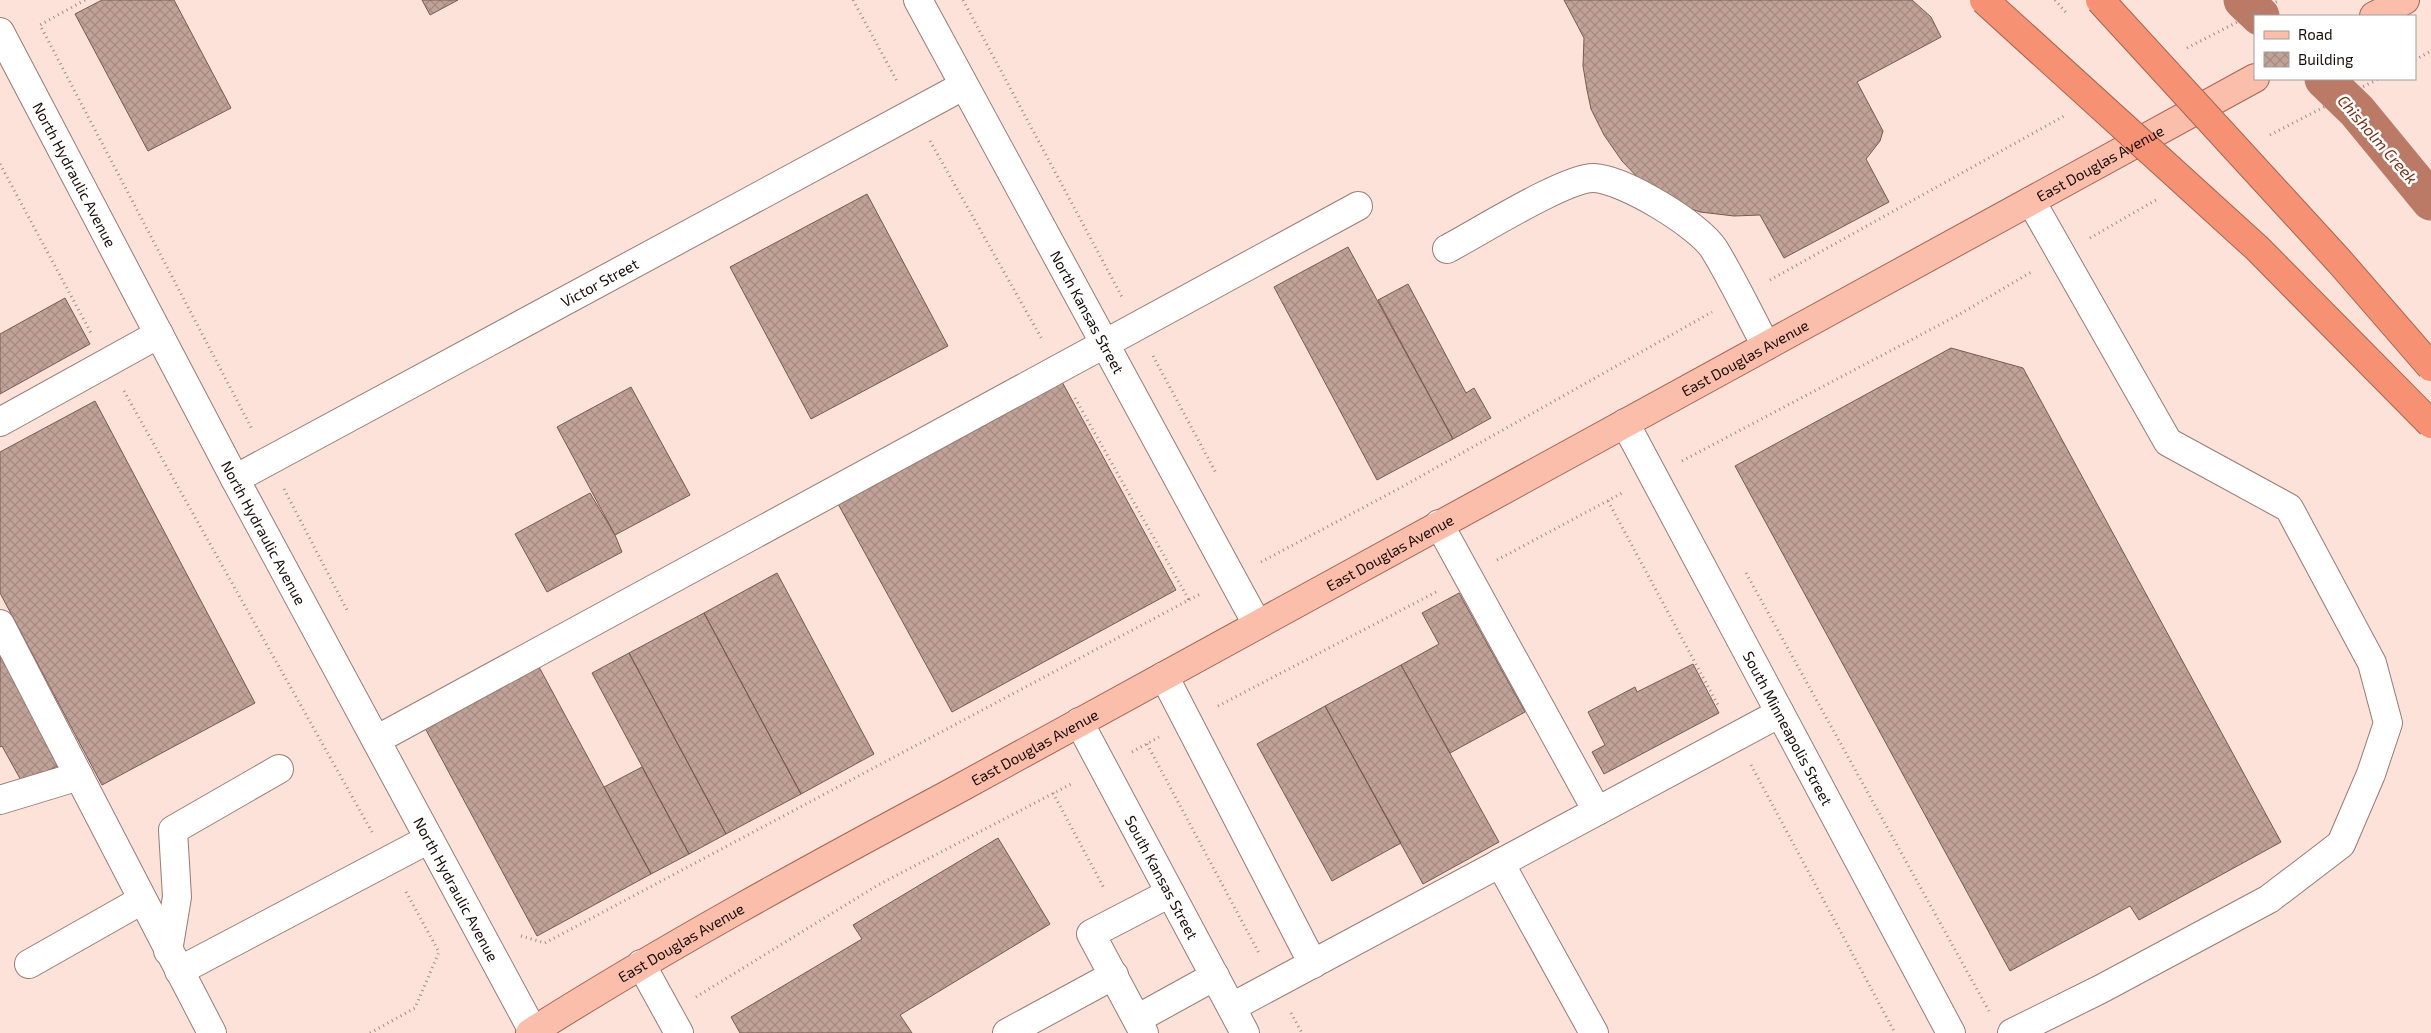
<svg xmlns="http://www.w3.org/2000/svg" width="2431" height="1033" viewBox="0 0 2431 1033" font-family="'Exo 2',sans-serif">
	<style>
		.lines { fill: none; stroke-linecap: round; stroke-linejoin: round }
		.canal { stroke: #bb7a66; stroke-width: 39 }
		.building { fill: url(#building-cross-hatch); stroke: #775b53 }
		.minor-casing { stroke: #997c73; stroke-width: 30 }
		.major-casing { stroke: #a8634e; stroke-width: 30 }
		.path { stroke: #9f8b85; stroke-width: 3; stroke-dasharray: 1 4; stroke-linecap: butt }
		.minor { stroke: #fff; stroke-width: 28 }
		.major { stroke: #fabeab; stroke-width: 28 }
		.highway-bridge-casing { stroke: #a8634e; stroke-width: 30; stroke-linecap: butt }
		.highway-bridge { stroke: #f69273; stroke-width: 28 }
		.labels { text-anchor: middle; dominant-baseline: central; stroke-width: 5; stroke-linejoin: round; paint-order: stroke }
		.street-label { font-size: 15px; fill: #170c09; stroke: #fff }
		.water-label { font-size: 16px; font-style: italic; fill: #7d2d13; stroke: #fff }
	</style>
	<defs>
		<pattern id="building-cross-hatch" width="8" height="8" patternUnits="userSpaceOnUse" patternTransform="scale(1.25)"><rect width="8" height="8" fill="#c1a298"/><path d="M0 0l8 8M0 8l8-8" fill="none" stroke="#a58a82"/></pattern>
	</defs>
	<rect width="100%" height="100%" fill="#fce2d9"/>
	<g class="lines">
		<path class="canal" d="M 2243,0 L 2260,16
			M 2324,79 L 2357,111 L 2431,201"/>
	</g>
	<path class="building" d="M 102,0 L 174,0 L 231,108 L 148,151 L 75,14 Z
		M 422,0 L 458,0 L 430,15 Z
		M 1564,0 L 1912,0 L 1931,17 L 1941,37 L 1857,82 L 1883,131 L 1880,141 L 1866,159 L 1889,202 L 1784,258 L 1760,215 L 1734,216 L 1700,212 L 1675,203 L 1642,182 L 1622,161 L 1604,135 L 1591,109 L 1587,90 L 1583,66 L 1584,38 Z
		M 867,194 L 948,346 L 811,419 L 730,267 Z
		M 1348,247 L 1453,439 L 1377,480 L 1274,287 Z
		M 1408,284 L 1466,393 L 1474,388 L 1491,418 L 1453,439 L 1378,300 Z
		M 65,298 L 90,344 L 0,394 L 0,334 Z
		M 1951,348 L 2023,368 L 2281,842 L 2139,920 L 2130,906 L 2010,971 L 1735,466 Z
		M 1061,380 L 1176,590 L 952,712 L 837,502 Z
		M 631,387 L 690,495 L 615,535 L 557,427 Z
		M 95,401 L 255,703 L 102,785 L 0,593 L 0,452 Z
		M 590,493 L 615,535 L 622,552 L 547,592 L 515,534 Z
		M 777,573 L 874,754 L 801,794 L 704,613 Z
		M 1459,593 L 1525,712 L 1450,753 L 1401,665 L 1439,644 L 1422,613 Z
		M 704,613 L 801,794 L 726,834 L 629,653 Z
		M 0,649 L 61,764 L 23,784 L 2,746 L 0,747 Z
		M 629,653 L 726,834 L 689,854 L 592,673 Z
		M 1693,664 L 1719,713 L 1604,774 L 1592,752 L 1605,745 L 1588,712 L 1635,687 L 1637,692 Z
		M 1401,665 L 1499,842 L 1423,884 L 1325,706 Z
		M 539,667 L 651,874 L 537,936 L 425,728 Z
		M 1325,706 L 1401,843 L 1332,881 L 1257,744 Z
		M 642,767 L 689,854 L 651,874 L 604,787 Z
		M 998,838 L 1050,924 L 900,1015 L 912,1033 L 740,1033 L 731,1017 L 862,939 L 853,925 Z"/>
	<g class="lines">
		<g class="minor-casing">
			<g id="minor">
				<path id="s1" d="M 918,0 L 1257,624"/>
				<path id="s2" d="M 0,32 L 235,479 L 534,1033"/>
				<path d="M 1447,249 C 1476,234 1566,177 1594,178 C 1623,179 1699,225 1714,249 C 1733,280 1749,314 1766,346"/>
				<path d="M 0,422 L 159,334"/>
				<path id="s3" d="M 1625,423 L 1951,1033"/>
				<path id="s4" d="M 235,479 L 963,86"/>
				<path d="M 1439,524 L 1597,811"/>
				<path d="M 0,624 L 212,1033"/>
				<path d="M 1164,676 L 1313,964"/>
				<path id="s5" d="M 1079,722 L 1245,1033"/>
				<path d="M 376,740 L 1358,206"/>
				<path d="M 0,800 L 79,776"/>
				<path d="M 1500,863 L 1594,1033"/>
				<path d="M 168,951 L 177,897 L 173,830 L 279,769"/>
				<path d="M 29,964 L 142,900"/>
				<path d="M 641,964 L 679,1033"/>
				<path d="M 179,971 L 429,839"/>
				<path d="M 1232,1007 L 1780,713"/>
				<path d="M 1137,1019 L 1215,976"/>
				<path d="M 1007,1033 L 1114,975"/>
				<path d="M 1144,1033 L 1091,934 L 1170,893"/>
				<path d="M 2012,1033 L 2101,989 L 2269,899 L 2341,844 L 2371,774 L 2388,723 L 2372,663 L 2289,508 L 2168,442 L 2031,201"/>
			</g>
		</g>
		<g class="major-casing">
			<g id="major">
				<path d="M 2374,16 L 2405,0"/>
				<path id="s6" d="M 530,1033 C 666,947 807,870 949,794 L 2255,78"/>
			</g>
		</g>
		<path class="path" d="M 85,0 L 40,25 L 253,431
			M 853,0 L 898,83
			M 963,0 L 1122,297
			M 2055,0 L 2068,15
			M 2187,48 L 2280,0
			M 2415,60 L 2431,51
			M 2270,135 L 2378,79
			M 930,141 L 1043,341
			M 0,164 L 91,333
			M 2090,238 L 2156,200
			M 1770,280 L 2064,116
			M 1153,356 L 1216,473
			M 124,391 L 372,832
			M 1075,398 L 1189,600
			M 1682,461 L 1960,314 L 2033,271
			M 284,489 L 348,612
			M 1608,501 L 1719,707
			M 1497,560 L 1624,492
			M 1261,562 L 1400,488 L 1712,312
			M 1746,573 L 1989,1011
			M 1218,706 L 1438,591
			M 1147,744 L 1260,955
			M 1132,752 L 1159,737
			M 1751,765 L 1895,1033
			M 1053,793 L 1105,890
			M 521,936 L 545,943 L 1202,593
			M 696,997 L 878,885 L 1073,783
			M 1291,1013 L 1302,1033
			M 370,1033 L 415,1008 L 439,952 L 405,890"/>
		<use href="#minor" class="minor"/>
		<use href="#major" class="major"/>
		<g class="highway-bridge-casing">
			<path id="highway-bridge" d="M 1984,0 L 2257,248 L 2431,424
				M 2100,0 L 2340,262 L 2431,367"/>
		</g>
		<use href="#highway-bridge" class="highway-bridge"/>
	</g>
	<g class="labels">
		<g class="street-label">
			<text stroke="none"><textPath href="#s6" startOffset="1795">East Douglas Avenue</textPath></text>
			<text stroke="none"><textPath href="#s2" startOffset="161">North Hydraulic Avenue</textPath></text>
			<text stroke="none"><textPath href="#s4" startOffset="414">Victor Street</textPath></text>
			<text stroke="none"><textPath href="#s1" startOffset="355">North Kansas Street</textPath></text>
			<text stroke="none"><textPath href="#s6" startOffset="1390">East Douglas Avenue</textPath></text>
			<text stroke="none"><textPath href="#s2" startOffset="566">North Hydraulic Avenue</textPath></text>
			<text stroke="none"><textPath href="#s6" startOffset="985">East Douglas Avenue</textPath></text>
			<text stroke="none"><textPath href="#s3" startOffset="346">South Minneapolis Street</textPath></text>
			<text stroke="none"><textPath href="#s6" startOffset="580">East Douglas Avenue</textPath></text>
			<text stroke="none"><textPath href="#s5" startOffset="176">South Kansas Street</textPath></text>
			<text stroke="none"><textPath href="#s2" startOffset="971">North Hydraulic Avenue</textPath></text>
			<text stroke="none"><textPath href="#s6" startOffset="176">East Douglas Avenue</textPath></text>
		</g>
		<g class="water-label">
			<text transform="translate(2378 139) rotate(49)">Chisholm Creek</text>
		</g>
	</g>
	<rect x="2254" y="15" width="162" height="65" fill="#ffffff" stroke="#a29e9d"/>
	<rect x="2264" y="31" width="25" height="8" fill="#fabeab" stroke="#a29e9d"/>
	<text x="2298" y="40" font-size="15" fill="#170c09">Road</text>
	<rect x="2264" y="52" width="25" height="15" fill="url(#building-cross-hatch)" stroke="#a29e9d"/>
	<text x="2298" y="65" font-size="15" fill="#170c09">Building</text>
</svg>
